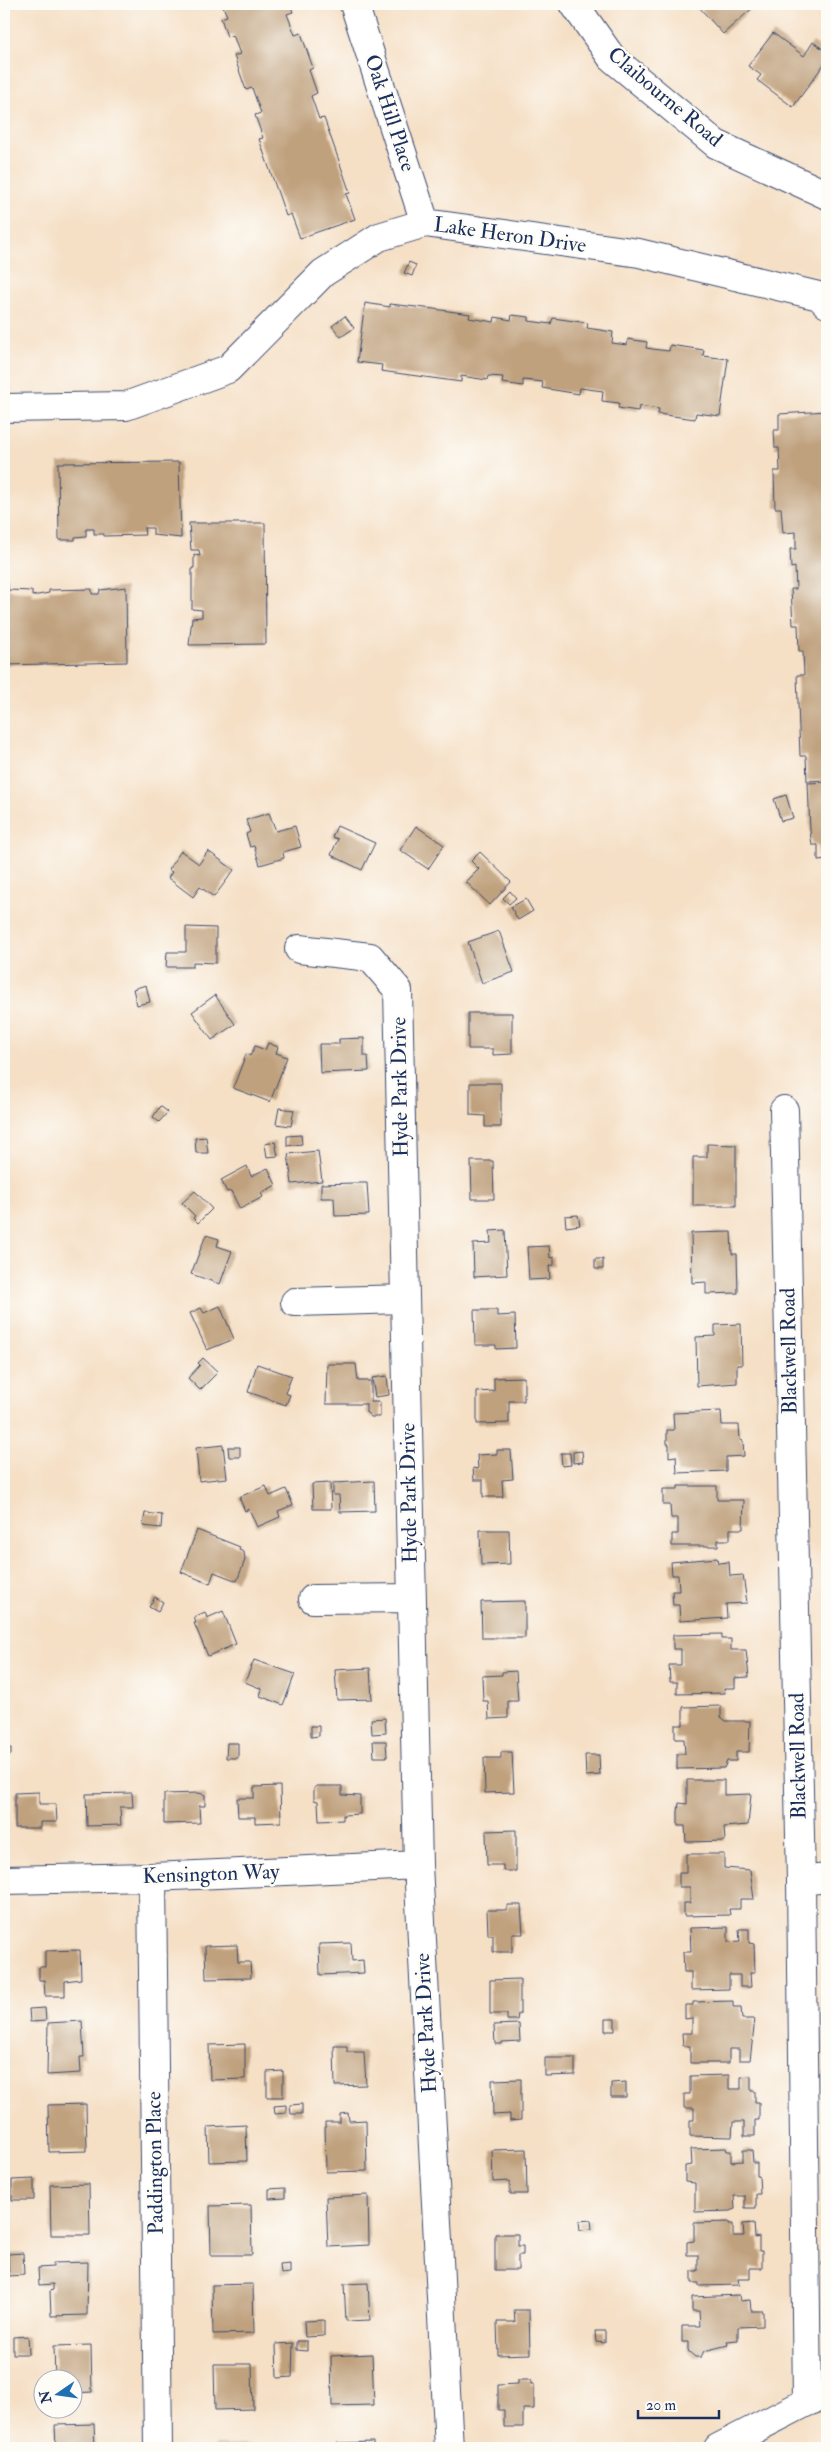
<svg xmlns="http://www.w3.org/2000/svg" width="831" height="2452" viewBox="0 0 831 2452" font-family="'IM FELL Double Pica',serif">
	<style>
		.building { fill: #c0a17e }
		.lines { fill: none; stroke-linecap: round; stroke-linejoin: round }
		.minor-casing { stroke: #3c496d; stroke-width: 30 }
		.tertiary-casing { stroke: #3c496d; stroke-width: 30 }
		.minor { stroke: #fff; stroke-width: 28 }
		.tertiary { stroke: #fff; stroke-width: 28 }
		.labels { text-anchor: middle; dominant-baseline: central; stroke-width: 5; stroke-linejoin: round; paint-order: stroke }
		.street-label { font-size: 21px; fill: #1b2f5e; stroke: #fdfcf7 }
	</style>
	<rect width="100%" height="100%" fill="#fdfcf7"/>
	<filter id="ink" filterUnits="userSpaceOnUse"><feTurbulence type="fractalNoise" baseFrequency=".02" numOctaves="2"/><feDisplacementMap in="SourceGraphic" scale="10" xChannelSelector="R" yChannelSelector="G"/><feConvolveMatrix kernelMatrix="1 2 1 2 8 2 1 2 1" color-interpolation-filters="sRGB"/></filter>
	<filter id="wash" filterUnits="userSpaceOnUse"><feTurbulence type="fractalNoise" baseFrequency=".0096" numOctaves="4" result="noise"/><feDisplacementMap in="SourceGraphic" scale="20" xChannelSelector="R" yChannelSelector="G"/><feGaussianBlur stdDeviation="1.12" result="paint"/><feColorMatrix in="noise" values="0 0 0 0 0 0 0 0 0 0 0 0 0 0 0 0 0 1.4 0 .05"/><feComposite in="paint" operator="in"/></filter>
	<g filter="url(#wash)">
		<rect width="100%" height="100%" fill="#f5dfc5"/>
		<g id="blocks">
			<path class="building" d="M 222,4 L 290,4 L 293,12 L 287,14 L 295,35 L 301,33 L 313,68 L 309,70 L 317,93 L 311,96 L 319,119 L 324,118 L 338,158 L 350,193 L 346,194 L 355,219 L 300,238 L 291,214 L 286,216 L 259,139 L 263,138 L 255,115 L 261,113 L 252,88 L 246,90 L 234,56 L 240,54 L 233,35 L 227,37 L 221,18 L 227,16 Z
				M 702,4 L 757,4 L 723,34 L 699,7 Z
				M 773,33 L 804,56 L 813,42 L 827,52 L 827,60 L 793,107 L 757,80 L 761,75 L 748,66 Z
				M 409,262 L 416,265 L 412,276 L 404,273 Z
				M 365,303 L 390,307 L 390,304 L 434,309 L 470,314 L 469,318 L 494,322 L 495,317 L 511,320 L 512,315 L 529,317 L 529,321 L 551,324 L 553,318 L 588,323 L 587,328 L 613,332 L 612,343 L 627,345 L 628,339 L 647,342 L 646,348 L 660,350 L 669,351 L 670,345 L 704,350 L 703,356 L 728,359 L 720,416 L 696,413 L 695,419 L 658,414 L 659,409 L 639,406 L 638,411 L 618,408 L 619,403 L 602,401 L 603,391 L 580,388 L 579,394 L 542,388 L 543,382 L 523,380 L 523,386 L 502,383 L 503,377 L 488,376 L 487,380 L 461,376 L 461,382 L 381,371 L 382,365 L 357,362 Z
				M 345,316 L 354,328 L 341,337 L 332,326 Z
				M 827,411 L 827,780 L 807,781 L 806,756 L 800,756 L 797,675 L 804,675 L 803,651 L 799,651 L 798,625 L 793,625 L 791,589 L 796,589 L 795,567 L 791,568 L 790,549 L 796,549 L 796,532 L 783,533 L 781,508 L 775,508 L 774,471 L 780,471 L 779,448 L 775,448 L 774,430 L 779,430 L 779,414 Z
				M 179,462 L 181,538 L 153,535 L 153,528 L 144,528 L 145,535 L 104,536 L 104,534 L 94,534 L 94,529 L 86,529 L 86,536 L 75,537 L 75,540 L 59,540 L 58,463 Z
				M 189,523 L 265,523 L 266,644 L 189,645 L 192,618 L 202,617 L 202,610 L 192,609 L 192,568 L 194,568 L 194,555 L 200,556 L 199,550 L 191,550 Z
				M 4,583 L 8,583 L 8,590 L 32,591 L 32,596 L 49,593 L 49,590 L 92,589 L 92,594 L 99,594 L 100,590 L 126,587 L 127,662 L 6,665 L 6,659 L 4,659 Z
				M 827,782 L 827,860 L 818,861 L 818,845 L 812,845 L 810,831 L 808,783 Z
				M 786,795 L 793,818 L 781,821 L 774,799 Z
				M 269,813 L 276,831 L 295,826 L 301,847 L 283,852 L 284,858 L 260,865 L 254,846 L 250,847 L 246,834 L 250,832 L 246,820 Z
				M 337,826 L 375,843 L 362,870 L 331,855 L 338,839 L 332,837 Z
				M 416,826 L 444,845 L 428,869 L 400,850 Z
				M 181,851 L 199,864 L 208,851 L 234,870 L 214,897 L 200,887 L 193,897 L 168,878 L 172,872 L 168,870 Z
				M 480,852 L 511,882 L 490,905 L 466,882 L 479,869 L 471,861 Z
				M 510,891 L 516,898 L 509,904 L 503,898 Z
				M 526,899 L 533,911 L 518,920 L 511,907 Z
				M 186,927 L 216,928 L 216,963 L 193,962 L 193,967 L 166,967 L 167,952 L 186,952 Z
				M 499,931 L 514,972 L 482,983 L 468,942 Z
				M 146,985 L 150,1002 L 137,1005 L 133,989 Z
				M 215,995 L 235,1024 L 212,1040 L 192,1012 Z
				M 468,1013 L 512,1013 L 512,1054 L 493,1055 L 493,1049 L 468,1049 Z
				M 364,1038 L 364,1056 L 368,1056 L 369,1071 L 320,1073 L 319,1044 L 339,1044 L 339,1039 Z
				M 268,1043 L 278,1047 L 276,1053 L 287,1057 L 270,1102 L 233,1088 L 246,1054 L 250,1056 L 255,1046 L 265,1050 Z
				M 470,1083 L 501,1083 L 501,1127 L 485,1127 L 485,1116 L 470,1115 Z
				M 160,1106 L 168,1112 L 159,1122 L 153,1117 Z
				M 279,1108 L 294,1110 L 291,1126 L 276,1124 Z
				M 301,1135 L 302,1144 L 287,1146 L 287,1136 Z
				M 206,1137 L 208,1153 L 196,1153 L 195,1138 Z
				M 275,1142 L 278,1156 L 267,1157 L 265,1144 Z
				M 707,1144 L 736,1145 L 736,1206 L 693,1206 L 693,1157 L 707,1157 Z
				M 318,1151 L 322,1181 L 292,1184 L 288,1154 Z
				M 471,1161 L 493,1161 L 494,1199 L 472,1199 Z
				M 247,1166 L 251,1176 L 268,1168 L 276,1185 L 261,1193 L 263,1197 L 240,1209 L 231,1191 L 227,1192 L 221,1180 Z
				M 354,1183 L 367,1183 L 369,1215 L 335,1216 L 334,1198 L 321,1198 L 321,1184 Z
				M 195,1191 L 212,1209 L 198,1223 L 193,1218 L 195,1216 L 182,1203 Z
				M 578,1215 L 580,1225 L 566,1227 L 565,1216 Z
				M 505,1230 L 507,1275 L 474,1277 L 473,1244 L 491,1243 L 490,1231 Z
				M 731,1232 L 732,1254 L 737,1254 L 738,1293 L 706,1294 L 706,1282 L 692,1283 L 691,1233 Z
				M 206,1235 L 219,1239 L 217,1246 L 232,1251 L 220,1284 L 191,1274 Z
				M 549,1246 L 550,1258 L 554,1257 L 554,1265 L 549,1266 L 550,1279 L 529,1280 L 527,1247 Z
				M 595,1259 L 603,1259 L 603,1269 L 595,1269 Z
				M 220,1306 L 234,1339 L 207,1350 L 190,1313 L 201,1308 L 204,1313 Z
				M 474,1310 L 497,1310 L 497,1316 L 515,1315 L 516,1348 L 496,1349 L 496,1345 L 475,1345 Z
				M 741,1324 L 742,1365 L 737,1365 L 737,1383 L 697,1386 L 696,1337 L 715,1336 L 715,1325 Z
				M 203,1358 L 218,1372 L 200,1390 L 188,1378 L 200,1365 L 198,1363 Z
				M 257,1364 L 292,1376 L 285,1393 L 290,1395 L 286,1405 L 248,1392 Z
				M 327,1364 L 356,1364 L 358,1381 L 371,1381 L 371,1402 L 380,1402 L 380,1417 L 371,1417 L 366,1412 L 366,1404 L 326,1404 Z
				M 387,1376 L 389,1395 L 375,1397 L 372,1378 Z
				M 524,1377 L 524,1401 L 509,1401 L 509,1423 L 477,1424 L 477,1392 L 494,1391 L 494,1378 Z
				M 721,1411 L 722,1425 L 739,1425 L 740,1440 L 743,1441 L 744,1456 L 726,1457 L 726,1471 L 677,1473 L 676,1456 L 669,1457 L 669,1444 L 667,1444 L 667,1430 L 674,1430 L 673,1413 Z
				M 223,1445 L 227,1478 L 199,1481 L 196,1448 Z
				M 228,1447 L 240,1447 L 240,1457 L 229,1457 Z
				M 497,1450 L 511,1450 L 513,1479 L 502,1480 L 503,1497 L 483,1497 L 483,1480 L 474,1480 L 473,1468 L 478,1469 L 477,1455 L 497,1454 Z
				M 582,1451 L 583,1462 L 573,1463 L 573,1452 Z
				M 561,1453 L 570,1453 L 571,1465 L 562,1466 Z
				M 374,1481 L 375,1511 L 340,1512 L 339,1495 L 333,1495 L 333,1483 Z
				M 330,1483 L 331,1509 L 313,1509 L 312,1484 Z
				M 266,1486 L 270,1496 L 286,1489 L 293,1505 L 278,1511 L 280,1517 L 257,1527 L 249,1509 L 245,1511 L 239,1497 Z
				M 678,1486 L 717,1486 L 717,1500 L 744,1500 L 743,1529 L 730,1529 L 730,1540 L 718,1540 L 718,1546 L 672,1546 L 672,1534 L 678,1534 L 678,1518 L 671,1518 L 670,1505 L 663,1505 L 663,1489 L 678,1489 Z
				M 145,1513 L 162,1515 L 161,1528 L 143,1526 Z
				M 197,1530 L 240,1547 L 239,1550 L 244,1552 L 245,1560 L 237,1581 L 214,1572 L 210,1584 L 181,1572 Z
				M 480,1530 L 509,1530 L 510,1564 L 481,1565 Z
				M 717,1558 L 718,1563 L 729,1562 L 730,1576 L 743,1575 L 747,1603 L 726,1604 L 727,1618 L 680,1621 L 679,1605 L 673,1605 L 672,1591 L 679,1591 L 678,1575 L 672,1575 L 671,1562 Z
				M 155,1597 L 163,1602 L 158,1612 L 149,1607 Z
				M 525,1601 L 525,1638 L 482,1638 L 481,1602 Z
				M 223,1611 L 236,1644 L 208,1656 L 194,1623 L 196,1623 L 194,1617 L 205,1612 L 207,1618 Z
				M 722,1634 L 722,1639 L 731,1639 L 731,1650 L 746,1650 L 749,1677 L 735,1678 L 735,1688 L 724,1688 L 725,1693 L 677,1694 L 677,1682 L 670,1682 L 669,1665 L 681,1665 L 681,1649 L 673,1649 L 673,1635 Z
				M 254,1660 L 295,1674 L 283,1705 L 260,1696 L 262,1689 L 245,1682 Z
				M 370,1668 L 372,1699 L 337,1700 L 335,1670 Z
				M 516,1671 L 518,1701 L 508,1701 L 508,1718 L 489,1719 L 488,1701 L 483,1701 L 482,1676 L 502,1675 L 502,1672 Z
				M 721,1706 L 721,1717 L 726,1721 L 750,1721 L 749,1752 L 736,1752 L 736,1761 L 727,1761 L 724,1768 L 677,1769 L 677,1754 L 685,1754 L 684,1739 L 675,1739 L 675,1725 L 683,1725 L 683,1707 Z
				M 385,1718 L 386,1733 L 372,1734 L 371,1719 Z
				M 311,1726 L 319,1726 L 319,1736 L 311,1737 Z
				M 373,1741 L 386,1741 L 387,1757 L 374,1757 Z
				M 227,1743 L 238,1743 L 238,1758 L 226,1758 Z
				M 4,1748 L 11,1748 L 11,1755 L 4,1755 Z
				M 501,1752 L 512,1752 L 514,1792 L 485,1793 L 484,1758 L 501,1758 Z
				M 585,1755 L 599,1755 L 600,1775 L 586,1776 Z
				M 687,1780 L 724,1780 L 724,1795 L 751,1794 L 748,1825 L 724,1827 L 725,1841 L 686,1842 L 685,1826 L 678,1826 L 678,1812 L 679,1803 L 687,1804 Z
				M 280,1786 L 281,1822 L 255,1823 L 255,1817 L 238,1817 L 237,1798 L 254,1798 L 254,1787 Z
				M 317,1786 L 342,1786 L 342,1795 L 360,1796 L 360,1814 L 343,1815 L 343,1820 L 319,1821 L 318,1801 L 314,1800 L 314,1788 Z
				M 39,1792 L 39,1804 L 56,1804 L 57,1822 L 40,1822 L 40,1828 L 15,1828 L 15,1793 Z
				M 132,1793 L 133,1807 L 120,1807 L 121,1825 L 87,1826 L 86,1794 Z
				M 199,1793 L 205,1795 L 205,1806 L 199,1806 L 200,1823 L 164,1824 L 164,1794 Z
				M 516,1830 L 516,1871 L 503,1871 L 503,1865 L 487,1865 L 486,1831 Z
				M 686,1854 L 724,1854 L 724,1868 L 750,1870 L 754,1899 L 740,1899 L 740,1909 L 729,1909 L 730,1915 L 684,1916 L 684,1903 L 690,1903 L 690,1887 L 679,1887 L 679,1873 L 686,1873 Z
				M 508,1905 L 521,1905 L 523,1934 L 512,1934 L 512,1952 L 493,1952 L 493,1935 L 488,1935 L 487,1910 L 507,1910 Z
				M 728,1927 L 728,1942 L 740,1941 L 739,1929 L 749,1929 L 749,1943 L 754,1944 L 755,1973 L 750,1973 L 751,1987 L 740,1987 L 740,1975 L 729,1975 L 729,1989 L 691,1990 L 691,1972 L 684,1972 L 683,1952 L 691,1952 L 690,1928 Z
				M 351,1943 L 352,1961 L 363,1960 L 364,1973 L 320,1975 L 319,1944 Z
				M 237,1945 L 238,1962 L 250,1962 L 251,1978 L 206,1979 L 205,1946 Z
				M 80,1950 L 81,1979 L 65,1981 L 65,1996 L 45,1996 L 44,1980 L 39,1980 L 39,1967 L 45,1967 L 45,1951 Z
				M 520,1979 L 520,2014 L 518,2014 L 517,2020 L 507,2020 L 507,2014 L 490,2014 L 490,1980 Z
				M 733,2001 L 733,2007 L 741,2007 L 742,2019 L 755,2019 L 750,2060 L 739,2060 L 739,2049 L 729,2049 L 729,2063 L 690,2063 L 690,2046 L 683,2046 L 682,2033 L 692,2033 L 692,2018 L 685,2019 L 685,2005 L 693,2005 L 693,2002 Z
				M 45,2008 L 46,2021 L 30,2022 L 29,2009 Z
				M 605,2019 L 615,2019 L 615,2031 L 605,2031 Z
				M 82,2021 L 84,2057 L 80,2057 L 81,2073 L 47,2075 L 48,2023 Z
				M 519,2024 L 520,2041 L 502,2042 L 502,2044 L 495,2044 L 494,2025 Z
				M 245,2044 L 245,2079 L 210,2080 L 209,2045 Z
				M 334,2046 L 347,2046 L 347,2052 L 364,2052 L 366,2085 L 335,2086 Z
				M 545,2058 L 575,2058 L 575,2075 L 545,2076 Z
				M 283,2071 L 283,2097 L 267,2097 L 267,2072 Z
				M 729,2075 L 729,2089 L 741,2089 L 741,2077 L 751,2076 L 751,2091 L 755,2091 L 755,2102 L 759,2102 L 759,2120 L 755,2120 L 755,2136 L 744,2136 L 744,2122 L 733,2122 L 732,2137 L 690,2136 L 690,2120 L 694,2120 L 694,2108 L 684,2108 L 684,2094 L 690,2094 L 690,2076 Z
				M 521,2079 L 521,2120 L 510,2121 L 510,2114 L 493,2115 L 492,2080 Z
				M 626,2082 L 626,2097 L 611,2097 L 611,2083 Z
				M 86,2104 L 87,2151 L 49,2152 L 48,2105 Z
				M 302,2104 L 302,2114 L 291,2114 L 290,2105 Z
				M 286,2105 L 286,2113 L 275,2114 L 274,2106 Z
				M 348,2113 L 349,2121 L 366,2120 L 367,2171 L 326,2172 L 325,2122 L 340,2122 L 340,2114 Z
				M 246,2125 L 247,2161 L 209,2162 L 208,2127 Z
				M 726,2148 L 727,2151 L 731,2151 L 731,2162 L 743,2161 L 743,2150 L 752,2150 L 753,2163 L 757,2163 L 757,2176 L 759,2176 L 760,2194 L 756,2194 L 756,2208 L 745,2208 L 745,2196 L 734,2196 L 735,2209 L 731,2211 L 695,2212 L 695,2183 L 685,2182 L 685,2166 L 692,2165 L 691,2149 Z
				M 526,2149 L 527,2194 L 510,2194 L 510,2181 L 493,2182 L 492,2150 Z
				M 34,2179 L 34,2200 L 12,2200 L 12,2180 Z
				M 89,2184 L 90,2235 L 51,2235 L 50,2185 Z
				M 285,2188 L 285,2198 L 269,2199 L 269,2189 Z
				M 368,2195 L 369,2245 L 328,2247 L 326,2197 Z
				M 251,2205 L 252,2255 L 211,2255 L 210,2206 Z
				M 591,2220 L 592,2229 L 580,2230 L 579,2221 Z
				M 729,2222 L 729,2224 L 733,2224 L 733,2236 L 744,2236 L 743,2224 L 754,2223 L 755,2238 L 759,2237 L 759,2251 L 762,2251 L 762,2268 L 750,2268 L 750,2279 L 738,2279 L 739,2285 L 699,2286 L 699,2283 L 692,2283 L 692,2271 L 698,2271 L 698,2255 L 687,2255 L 687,2242 L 694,2241 L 694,2223 Z
				M 495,2234 L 518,2234 L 518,2246 L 523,2246 L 523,2255 L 518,2255 L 518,2270 L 495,2270 Z
				M 23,2253 L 24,2275 L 9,2276 L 8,2254 Z
				M 88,2262 L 87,2315 L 51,2316 L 50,2291 L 53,2290 L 53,2284 L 39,2285 L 38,2268 L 53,2267 L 53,2263 Z
				M 290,2264 L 290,2273 L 281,2274 L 280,2265 Z
				M 368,2283 L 370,2320 L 346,2321 L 344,2284 Z
				M 253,2284 L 254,2333 L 213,2334 L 212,2285 Z
				M 739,2295 L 740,2301 L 750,2300 L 751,2311 L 763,2311 L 763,2326 L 738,2327 L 738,2340 L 727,2341 L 728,2345 L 704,2351 L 701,2357 L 695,2357 L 688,2351 L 688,2342 L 682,2342 L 682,2326 L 700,2326 L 699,2311 L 692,2311 L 692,2297 Z
				M 514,2310 L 529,2310 L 530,2354 L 498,2355 L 497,2322 L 515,2322 Z
				M 324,2320 L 324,2336 L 305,2337 L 304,2321 Z
				M 595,2331 L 605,2331 L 605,2343 L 596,2342 Z
				M 28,2336 L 29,2354 L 13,2354 L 13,2337 Z
				M 297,2341 L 307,2341 L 307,2351 L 297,2350 Z
				M 293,2343 L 292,2377 L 277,2378 L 276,2344 Z
				M 91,2345 L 92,2392 L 72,2393 L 72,2380 L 55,2380 L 54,2346 Z
				M 372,2354 L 374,2405 L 332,2406 L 331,2356 Z
				M 214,2364 L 252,2364 L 253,2409 L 215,2410 Z
				M 518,2380 L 531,2380 L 531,2384 L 534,2384 L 534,2409 L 523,2409 L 523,2427 L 504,2427 L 504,2410 L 498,2410 L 498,2385 L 518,2384 Z
				M 94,2424 L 95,2448 L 56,2448 L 55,2425 Z
				M 373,2442 L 373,2448 L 337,2448 L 337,2443 Z
				M 215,2445 L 253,2445 L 253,2448 L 215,2448 Z"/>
		</g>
	</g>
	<g filter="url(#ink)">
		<use href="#blocks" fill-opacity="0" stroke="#3c496d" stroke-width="1"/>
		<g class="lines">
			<g class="minor-casing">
				<path id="minor" d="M 354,4 L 425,223
					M 574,4 L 612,58 L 716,144 L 827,195
					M 4,408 L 126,406 L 228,369 L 323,273 L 379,237 L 425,223 L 639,253 L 819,296 L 827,304
					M 299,949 L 370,957 L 398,990 L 418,1865 L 449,2448
					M 784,1110 L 801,1881 L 807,2402
					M 295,1302 L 405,1299
					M 313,1599 L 412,1598
					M 152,1877 L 158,2448
					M 4,1880 L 152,1877 L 418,1865
					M 801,1881 L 827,1878"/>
			</g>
			<g class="tertiary-casing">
				<path id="tertiary" d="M 718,2448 L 807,2402 L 827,2395"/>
			</g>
			<use href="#minor" class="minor"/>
			<use href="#tertiary" class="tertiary"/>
		</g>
	</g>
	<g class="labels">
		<g class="street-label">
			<text transform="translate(665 97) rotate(40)">Claibourne Road</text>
			<text transform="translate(390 113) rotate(72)">Oak Hill Place</text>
			<text transform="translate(510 235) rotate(8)">Lake Heron Drive</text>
			<text transform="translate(400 1087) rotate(-91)">Hyde Park Drive</text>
			<text transform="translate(789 1351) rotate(-91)">Blackwell Road</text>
			<text transform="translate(409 1493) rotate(-91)">Hyde Park Drive</text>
			<text transform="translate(798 1756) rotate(-91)">Blackwell Road</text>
			<text transform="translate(211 1874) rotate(-2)">Kensington Way</text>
			<text transform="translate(426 2023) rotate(-93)">Hyde Park Drive</text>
			<text transform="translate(155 2163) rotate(-91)">Paddington Place</text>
		</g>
	</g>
	<rect width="831" height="2452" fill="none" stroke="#fdfcf7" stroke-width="20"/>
	<g transform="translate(58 2394) rotate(257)"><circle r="24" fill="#fdfcf7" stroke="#a3aaba"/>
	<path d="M0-4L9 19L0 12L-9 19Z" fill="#1f6fb2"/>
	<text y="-8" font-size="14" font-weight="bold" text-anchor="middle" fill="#1b2f5e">N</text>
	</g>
	<path d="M638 2410v8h81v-8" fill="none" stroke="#1b2f5e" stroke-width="2.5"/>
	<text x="646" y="2410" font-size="15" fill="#1b2f5e" stroke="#fdfcf7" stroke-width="4" paint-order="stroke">20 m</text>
</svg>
